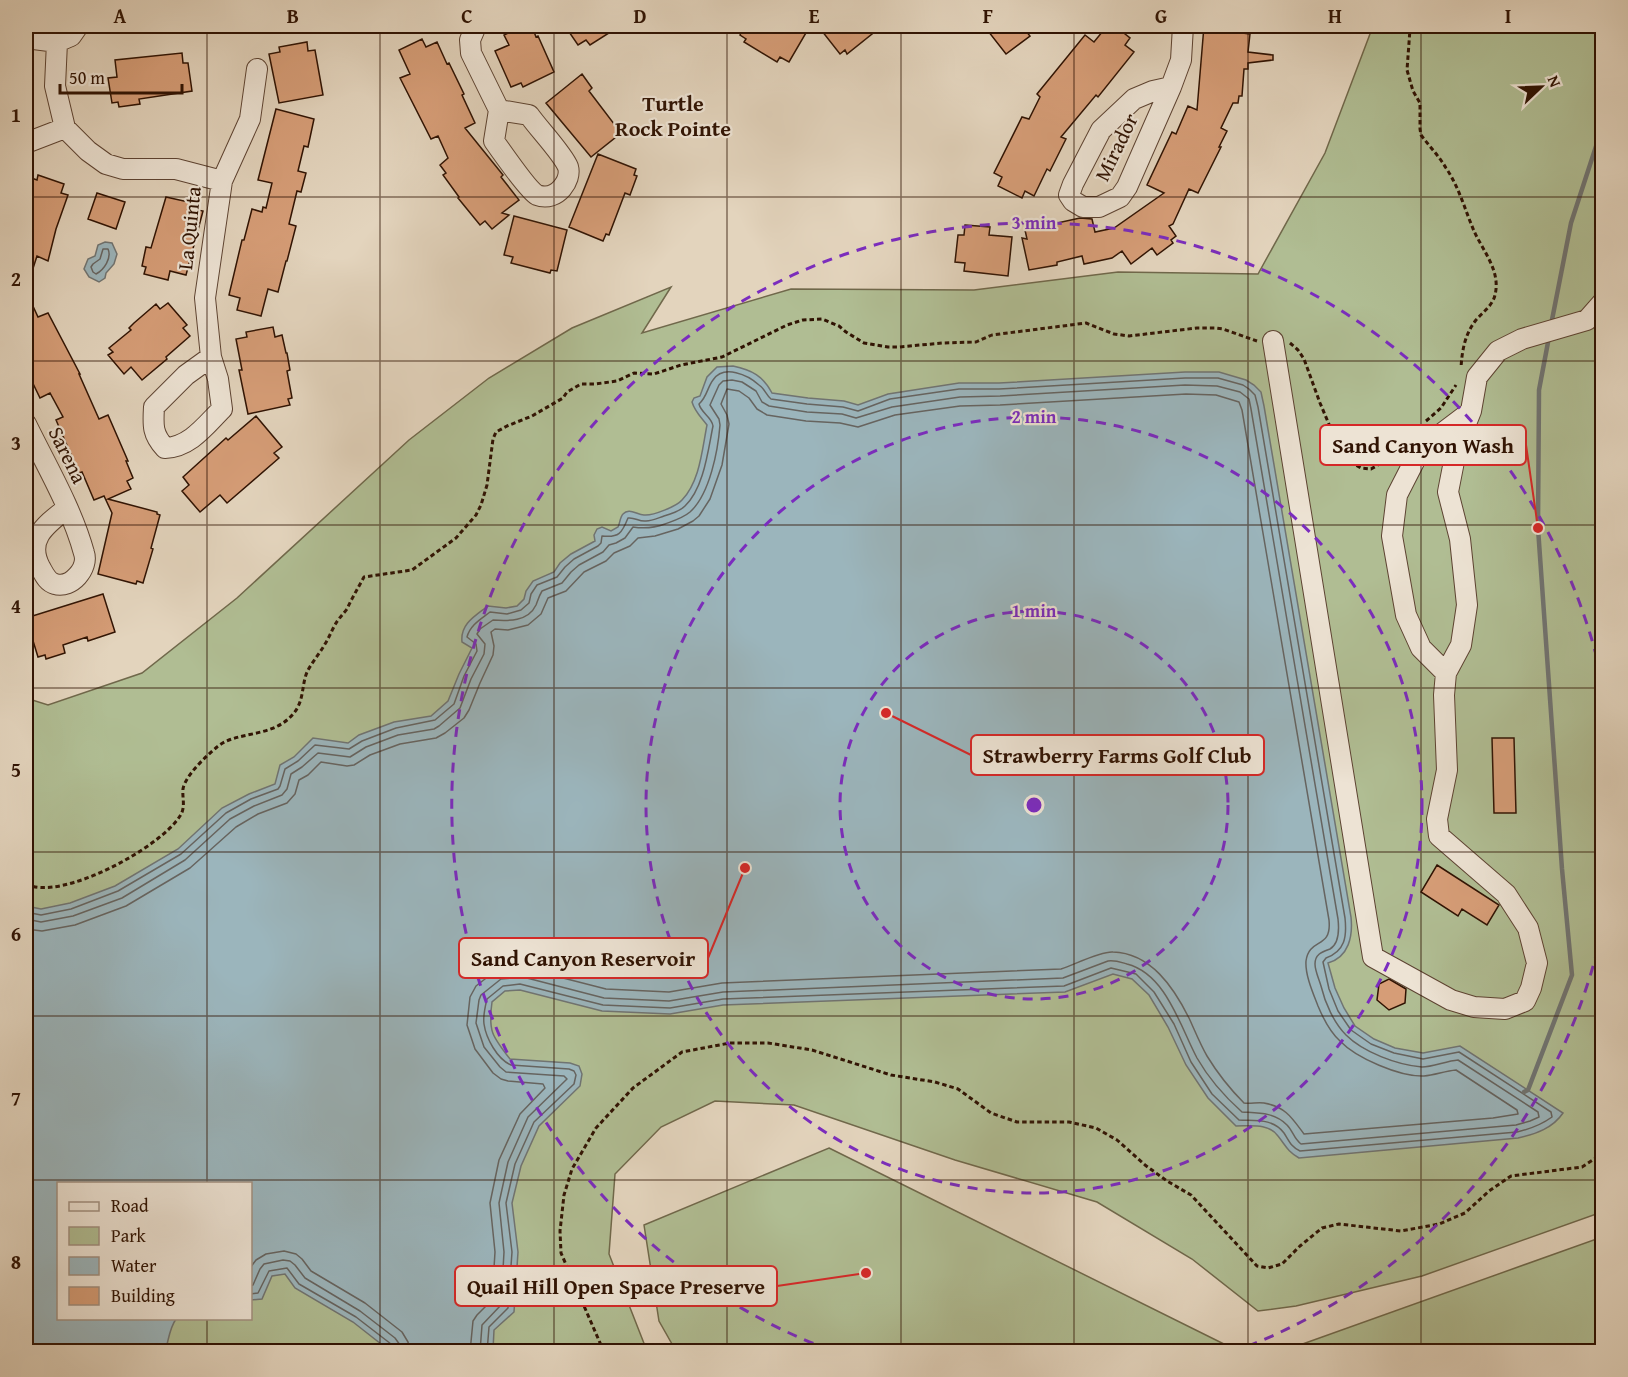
<svg xmlns="http://www.w3.org/2000/svg" width="1628" height="1377" viewBox="0 0 1628 1377" font-family="'Gentium Book Plus',serif">
	<style>
		.green { fill: #b0bd93; stroke: #70684b; stroke-width: 1.5; fill-rule: evenodd }
		.water { fill: #9bb5bc; stroke: #707472; stroke-width: 1.5 }
		.lines { fill: none; stroke-linecap: round; stroke-linejoin: round }
		.shore { stroke: #666460; stroke-width: 1.5 }
		.stream { stroke: #707472; stroke-width: 4.5 }
		.building { fill: #d69d77; stroke: #301303; stroke-width: 1.5 }
		.minor-casing { stroke: #5d4332; stroke-width: 22 }
		.path { stroke: #301303; stroke-width: 3; stroke-dasharray: 4.5 3; stroke-linecap: butt }
		.minor { stroke: #ede3d4; stroke-width: 20 }
		.grid { fill: none; stroke: #301303; stroke-width: 1.5; stroke-opacity: 0.55 }
		.ring { fill: none; stroke: #7b2cbf; stroke-width: 3; stroke-dasharray: 10 8 }
		.labels { text-anchor: middle; dominant-baseline: central; stroke-width: 4.5; stroke-linejoin: round; paint-order: stroke }
		.street-label { font-size: 21px; fill: #301303; stroke: #ede3d4 }
		.neighbourhood-label { font-size: 22px; font-weight: bold; fill: #301303; stroke: #ede3d4 }
		.centre { fill: #7b2cbf; stroke: #ede3d4; stroke-width: 3 }
		.ring-label { font-size: 18px; text-anchor: middle; font-weight: bold; fill: #7b2cbf; stroke: #ede3d4; stroke-width: 4.5; stroke-linejoin: round; paint-order: stroke }
		.leader { fill: none; stroke: #d62828; stroke-width: 2 }
		.callout-dot { fill: #d62828; stroke: #ede3d4; stroke-width: 2 }
		.callout { fill: #ede3d4; stroke: #d62828; stroke-width: 2 }
		.callout-label { font-size: 22px; text-anchor: middle; font-weight: bold; fill: #301303 }
		.neatline { fill: none; stroke: #301303; stroke-width: 2 }
		.grid-label { font-size: 20px; text-anchor: middle; font-weight: bold; fill: #301303 }
	</style>
	<rect width="100%" height="100%" fill="#e3d4bd"/>
	<filter id="stains"><feTurbulence type="fractalNoise" baseFrequency=".00333" numOctaves="4"/><feColorMatrix values="0 0 0 0 .2 0 0 0 0 .09 0 0 0 0 .02 0 0 0 .5 -.17"/></filter>
	<radialGradient id="worn" r=".72"><stop offset=".6" stop-color="#630" stop-opacity="0"/><stop offset="1" stop-color="#630" stop-opacity=".3"/></radialGradient>
	<path class="green" d="M 1373,26 L 1602,26 L 1602,1212 L 1422,1276 L 1296,1306 L 1258,1311 L 1192,1259 L 1097,1202 L 955,1160 L 794,1105 L 715,1101 L 661,1127 L 615,1174 L 609,1254 L 647,1351 L 26,1352 L 26,698 L 48,705 L 142,673 L 237,598 L 409,440 L 489,378 L 572,328 L 671,287 L 642,333 L 791,289 L 974,290 L 1118,272 L 1258,274 L 1325,153 ZM 58,1184 L 250,1184 L 250,1318 L 58,1318 Z
		M 829,1148 L 1238,1351 L 676,1351 L 659,1321 L 644,1225 Z
		M 1602,1237 L 1602,1351 L 1283,1351 Z"/>
	<path class="water" d="M 105,242 L 112,243 L 117,254 L 114,264 L 106,273 L 105,278 L 99,282 L 89,277 L 84,269 L 88,259 L 95,256 L 98,245 Z
		M 733,366 C 752,370 763,376 772,393 L 808,398 L 844,401 L 858,405 L 888,394 L 959,383 L 999,383 L 1185,372 L 1219,372 L 1246,380 L 1254,385 L 1261,392 L 1264,406 L 1351,917 C 1353,936 1349,957 1328,963 L 1335,988 L 1344,1008 L 1355,1026 L 1374,1039 L 1395,1048 L 1423,1053 L 1460,1046 L 1563,1113 C 1553,1128 1536,1134 1518,1138 L 1299,1158 C 1287,1151 1286,1146 1278,1136 C 1269,1123 1251,1126 1236,1126 L 1208,1098 L 1186,1065 L 1168,1027 L 1149,995 L 1132,979 L 1113,974 L 1065,992 L 723,1005 L 670,1014 L 602,1011 L 520,990 L 505,991 L 492,1002 C 488,1031 492,1036 510,1059 L 570,1063 L 579,1066 L 582,1074 L 580,1086 L 539,1126 L 521,1166 L 512,1203 L 518,1252 L 514,1312 L 494,1330 L 493,1350 L 495,1351 L 390,1351 L 353,1322 L 295,1288 L 285,1274 L 272,1276 L 262,1299 L 251,1300 L 250,1184 L 58,1184 L 58,1318 L 176,1319 C 169,1329 169,1340 165,1351 L 26,1351 L 26,906 L 41,909 L 70,903 L 115,886 L 178,849 L 222,808 L 249,794 L 275,784 L 280,765 L 294,757 L 313,738 L 348,743 L 359,735 L 394,722 L 431,716 L 448,701 L 459,674 L 472,648 L 462,642 C 460,624 475,616 488,606 L 506,608 L 517,606 L 524,599 L 526,591 L 533,581 L 554,572 L 560,563 L 571,554 L 595,541 L 594,535 L 597,529 L 602,527 L 611,531 L 618,527 C 620,523 620,517 623,514 C 629,507 637,515 644,515 C 653,516 677,506 682,500 C 700,481 702,450 707,425 C 701,417 695,412 692,402 L 694,398 L 700,396 L 707,377 L 717,367 Z"/>
	<g class="lines">
		<path class="shore" d="M 103,249 L 108,249 C 112,258 104,270 96,274 L 93,272 L 91,267 L 93,264 L 100,259 Z
			M 26,912 L 41,915 L 71,909 L 118,891 L 181,854 L 226,813 L 251,799 L 278,789 L 280,786 L 285,769 L 298,761 L 315,745 L 349,749 L 362,741 L 396,728 L 435,720 L 454,704 L 464,676 L 477,651 L 476,644 L 467,637 C 470,625 481,619 490,612 L 507,614 L 521,610 L 529,603 L 531,594 L 537,585 L 557,577 L 565,567 L 574,559 L 598,546 L 601,543 L 602,536 C 619,538 622,533 628,518 C 635,517 639,522 646,521 C 652,521 658,518 664,516 C 671,514 680,511 685,506 C 704,488 708,450 713,426 C 712,417 701,413 699,404 C 707,397 707,388 713,380 C 724,364 748,375 759,385 C 765,389 766,395 771,399 L 807,404 L 843,407 L 858,411 L 890,399 L 959,389 L 999,389 L 1185,378 L 1218,378 L 1243,385 L 1249,389 L 1255,395 L 1258,407 L 1345,918 C 1347,937 1345,951 1326,958 L 1323,962 L 1329,989 L 1338,1011 L 1351,1030 L 1371,1044 L 1394,1053 L 1423,1059 L 1459,1052 L 1551,1112 L 1552,1117 C 1541,1125 1530,1129 1517,1132 L 1300,1151 C 1291,1147 1289,1141 1284,1133 C 1273,1118 1255,1121 1239,1120 L 1212,1094 L 1191,1062 L 1174,1024 L 1154,992 L 1136,974 L 1111,968 L 1064,986 L 723,999 L 670,1008 L 603,1005 L 520,984 L 503,986 L 487,999 C 485,1007 483,1017 484,1024 C 486,1038 497,1059 511,1065 L 569,1069 L 574,1071 L 576,1075 L 574,1084 L 534,1122 L 515,1164 L 506,1203 L 512,1252 L 508,1308 L 489,1327 L 487,1352
			M 26,919 L 41,922 L 73,916 L 122,898 L 185,860 L 230,819 L 254,806 L 282,795 L 287,789 L 291,774 L 302,767 L 318,753 L 350,757 L 366,747 L 398,735 L 434,729 L 439,726 L 460,708 L 471,679 L 484,654 L 485,644 L 477,634 L 480,629 L 493,620 C 508,621 528,622 536,605 C 538,600 539,596 542,591 L 562,583 L 571,572 L 579,565 L 603,552 L 609,545 L 616,543 L 625,538 L 633,527 C 645,529 654,528 665,524 C 673,521 683,518 690,512 C 710,494 718,450 720,425 L 719,419 L 710,405 L 719,385 L 723,381 L 732,380 L 742,382 L 756,391 L 762,402 L 769,406 L 807,412 L 842,414 L 856,418 L 892,407 L 960,397 L 1000,396 L 1185,385 L 1217,386 L 1240,392 L 1249,399 L 1251,409 L 1338,919 C 1339,928 1340,943 1330,949 C 1322,952 1315,954 1315,964 C 1315,971 1319,979 1321,986 C 1325,1003 1334,1023 1346,1035 C 1363,1052 1397,1065 1422,1067 C 1433,1067 1446,1061 1458,1060 L 1538,1112 L 1539,1117 L 1530,1121 L 1516,1125 L 1301,1144 C 1294,1139 1293,1131 1287,1125 C 1274,1112 1258,1113 1242,1112 C 1224,1096 1209,1079 1197,1058 C 1180,1026 1166,974 1127,964 C 1120,962 1115,960 1108,961 L 1063,978 L 723,992 L 669,1001 L 604,998 L 523,977 L 501,979 L 481,995 L 479,1000 L 476,1023 L 484,1047 L 500,1067 L 506,1072 L 564,1076 L 567,1079 L 528,1117 L 508,1162 L 499,1203 L 504,1252 L 501,1305 L 482,1325 L 480,1352
			M 26,929 L 42,931 L 75,925 L 126,906 L 190,868 L 236,827 L 258,814 L 287,803 L 295,794 L 299,780 L 308,775 L 321,762 L 347,766 L 354,765 L 370,755 L 400,744 L 436,738 L 445,733 L 464,718 L 469,710 L 480,683 L 493,655 L 494,646 L 491,632 L 495,629 L 508,630 L 528,625 L 541,614 L 548,598 L 566,591 L 584,572 L 606,561 L 614,553 L 630,546 L 638,538 L 655,536 L 678,529 L 693,521 L 699,516 L 710,499 L 722,465 L 729,424 L 727,415 L 721,404 L 727,389 L 739,391 L 749,398 L 757,409 L 767,415 L 806,421 L 840,423 L 858,427 L 895,415 L 960,406 L 1000,405 L 1186,394 L 1216,395 L 1239,402 L 1242,410 L 1329,920 C 1332,950 1309,937 1306,961 C 1305,975 1313,993 1318,1006 C 1323,1018 1330,1032 1340,1041 C 1356,1058 1400,1077 1424,1076 C 1435,1075 1445,1071 1456,1070 L 1517,1110 L 1518,1114 L 1493,1118 L 1304,1134 C 1292,1118 1286,1107 1264,1103 C 1257,1102 1251,1104 1244,1103 C 1229,1088 1218,1074 1207,1056 C 1200,1044 1195,1031 1189,1018 C 1174,988 1151,953 1113,952 C 1100,951 1074,965 1061,969 L 722,983 L 669,992 L 606,989 L 524,968 L 503,969 L 494,972 L 476,986 L 470,997 L 467,1025 L 475,1049 L 493,1073 L 501,1079 L 508,1081 L 543,1084 L 545,1088 L 520,1114 L 499,1160 L 490,1203 L 495,1252 L 492,1300 L 477,1315 L 473,1321 L 470,1352
			M 250,1268 L 256,1260 L 266,1254 L 284,1251 L 296,1254 L 302,1259 L 311,1271 L 365,1303 L 402,1332 L 408,1342 L 410,1352
			M 250,1286 L 253,1285 L 260,1269 L 264,1264 L 283,1260 L 290,1261 L 295,1265 L 305,1278 L 360,1311 L 395,1338 L 400,1345 L 401,1352
			M 250,1294 L 258,1293 L 269,1271 L 287,1268 L 299,1284 L 356,1317 L 391,1344 L 393,1352"/>
		<path class="stream" d="M 1551,325 L 1571,223 L 1602,128
			M 1524,1092 L 1528,1090 L 1572,975 L 1562,869 L 1538,528 L 1539,390 L 1549,337"/>
	</g>
	<path class="building" d="M 524,26 L 527,26 L 529,30 L 533,29 L 536,37 L 538,36 L 554,72 L 523,87 L 521,83 L 511,87 L 495,51 L 509,45 L 504,35 Z
		M 565,26 L 620,26 L 590,45 L 586,40 L 578,45 Z
		M 745,26 L 810,26 L 789,62 L 780,57 L 777,62 L 744,42 L 746,39 L 740,35 Z
		M 818,26 L 882,26 L 847,54 L 845,50 L 840,54 Z
		M 995,26 L 1022,26 L 1030,36 L 1006,54 L 988,31 Z
		M 1107,26 L 1115,26 L 1130,38 L 1125,45 L 1134,52 L 1098,97 L 1096,95 L 1061,137 L 1066,139 L 1050,171 L 1047,169 L 1034,196 L 1025,191 L 1022,198 L 998,186 L 1002,177 L 994,173 L 1022,117 L 1029,119 L 1040,97 L 1037,94 L 1085,35 L 1094,42 Z
		M 1204,26 L 1244,26 L 1243,33 L 1250,34 L 1248,52 L 1273,55 L 1273,60 L 1248,63 L 1248,69 L 1244,69 L 1242,96 L 1239,96 L 1238,103 L 1233,103 L 1221,128 L 1227,131 L 1219,147 L 1221,147 L 1198,193 L 1189,189 L 1173,224 L 1169,226 L 1176,236 L 1171,240 L 1173,243 L 1157,255 L 1152,248 L 1131,264 L 1122,251 L 1112,258 L 1084,264 L 1082,256 L 1057,262 L 1057,265 L 1029,270 L 1022,238 L 1027,239 L 1025,230 L 1080,218 L 1092,219 L 1095,232 L 1114,228 L 1164,193 L 1147,185 L 1172,132 L 1176,134 L 1188,106 L 1197,110 Z
		M 422,39 L 426,47 L 437,42 L 447,64 L 449,63 L 464,94 L 462,95 L 475,123 L 465,128 L 503,175 L 501,177 L 519,200 L 502,213 L 509,215 L 492,229 L 485,221 L 480,225 L 458,198 L 459,197 L 443,175 L 446,173 L 440,165 L 448,158 L 438,136 L 431,139 L 400,78 L 410,74 L 399,50 Z
		M 307,42 L 308,51 L 315,50 L 323,95 L 279,103 L 269,54 L 280,52 L 279,47 Z
		M 182,53 L 183,63 L 188,63 L 192,91 L 139,99 L 140,104 L 119,107 L 118,102 L 112,103 L 108,78 L 117,77 L 115,60 Z
		M 582,74 L 592,88 L 589,91 L 621,133 L 591,157 L 546,103 Z
		M 276,109 L 314,119 L 308,147 L 304,146 L 298,171 L 306,173 L 301,192 L 297,191 L 289,224 L 296,226 L 287,261 L 286,261 L 278,292 L 268,289 L 261,316 L 237,310 L 240,298 L 229,295 L 242,240 L 244,240 L 252,209 L 262,212 L 263,207 L 266,208 L 272,183 L 258,180 Z
		M 598,154 L 636,169 L 634,175 L 637,176 L 630,195 L 625,193 L 609,235 L 606,234 L 603,241 L 569,227 Z
		M 38,175 L 64,184 L 61,193 L 68,195 L 56,229 L 48,261 L 37,256 L 28,284 L 26,284 L 26,176 L 37,180 Z
		M 97,193 L 125,202 L 116,229 L 88,219 Z
		M 166,197 L 193,203 L 192,209 L 203,211 L 186,275 L 170,271 L 168,280 L 144,274 L 146,267 L 142,266 L 146,247 L 151,248 Z
		M 514,216 L 567,230 L 557,271 L 551,270 L 550,273 L 511,263 L 513,257 L 504,255 Z
		M 965,225 L 990,227 L 989,235 L 1012,237 L 1008,276 L 964,271 L 965,263 L 955,262 L 958,235 L 964,235 Z
		M 26,291 L 38,317 L 48,313 L 80,374 L 79,374 L 99,419 L 108,415 L 128,461 L 126,461 L 133,478 L 127,481 L 131,489 L 108,499 L 157,512 L 157,514 L 160,515 L 151,548 L 153,549 L 143,583 L 137,581 L 136,584 L 98,574 L 112,513 L 104,496 L 94,500 L 82,472 L 79,473 L 56,420 L 63,417 L 50,393 L 40,398 L 26,369 Z
		M 168,303 L 187,325 L 183,328 L 190,336 L 166,357 L 167,359 L 142,380 L 131,367 L 124,374 L 108,355 L 113,352 L 109,348 L 131,330 L 129,328 L 134,323 L 156,304 L 160,309 Z
		M 273,327 L 275,337 L 282,335 L 286,353 L 287,353 L 290,370 L 287,371 L 292,398 L 288,399 L 290,405 L 248,414 L 239,370 L 242,370 L 236,339 L 247,337 L 246,332 Z
		M 256,416 L 282,447 L 274,453 L 279,458 L 227,503 L 220,495 L 200,512 L 182,491 L 189,485 L 183,477 L 226,438 L 228,440 Z
		M 103,594 L 115,632 L 88,641 L 87,637 L 63,645 L 65,653 L 46,659 L 45,655 L 38,657 L 26,618 Z
		M 1492,738 L 1514,738 L 1516,813 L 1494,813 Z
		M 1437,865 L 1499,905 L 1487,925 L 1462,909 L 1458,916 L 1421,892 Z
		M 1389,979 L 1406,989 L 1405,1003 L 1389,1010 L 1377,1000 L 1379,984 Z"/>
	<g class="lines">
		<g class="minor-casing">
			<path id="minor" d="M 61,26 L 57,42 L 55,86 L 65,128 L 88,151 L 106,164 L 123,169 L 176,169 L 222,181
				M 476,26 L 470,40 L 471,53 L 499,110 L 494,141 C 501,151 529,191 537,195 C 547,199 556,195 562,188 C 567,182 570,174 568,167 C 563,154 538,128 529,115 L 499,110
				M 26,38 L 57,42
				M 57,42 L 71,36 L 78,26
				M 1171,87 L 1153,91 L 1134,99 L 1101,130 L 1073,184 L 1069,195 L 1073,201 L 1083,207 L 1099,207 L 1120,197 L 1127,187 L 1171,87 L 1181,60 L 1183,26
				M 26,143 L 65,128
				M 1273,341 L 1373,957 L 1451,1000 L 1474,1007 L 1505,1009 L 1525,1001 L 1531,988 L 1537,963 L 1528,928 L 1506,894 L 1439,836 L 1437,819 L 1447,770 L 1444,695 L 1446,673 L 1461,645 L 1467,605 L 1460,539 L 1448,492 L 1457,446 L 1471,411 L 1477,377 L 1498,351 L 1522,339 L 1587,320 L 1602,303
				M 211,357 L 186,375 L 154,407 C 153,425 152,434 165,448 C 190,447 205,426 222,409 L 218,379 L 211,357 L 205,298 L 222,181 L 250,119 L 257,69
				M 26,424 C 46,465 72,509 84,553 C 89,568 71,589 55,584 C 47,582 44,574 40,567 C 25,539 47,524 67,508
				M 1446,673 L 1421,648 L 1406,615 L 1392,536 L 1397,495 L 1420,450 L 1469,413"/>
		</g>
		<path class="path" d="M 1412,26 L 1410,29 L 1407,70 L 1413,91 L 1420,103 L 1420,129 L 1421,135 C 1429,146 1439,156 1446,168 C 1459,187 1465,210 1474,231 C 1483,251 1501,271 1495,295 C 1493,305 1483,312 1476,320 C 1465,334 1462,350 1461,368
			M 1290,343 L 1298,350 L 1304,359 L 1320,403 L 1339,448 L 1346,459 L 1361,468 L 1371,469 L 1383,462 L 1401,447
			M 1426,421 L 1441,408 L 1456,385
			M 26,884 C 61,902 160,848 180,816 C 186,807 182,798 183,789 C 185,776 206,756 217,747 C 237,730 273,739 294,713 C 305,699 301,684 308,670 C 313,661 320,653 325,644 C 330,636 333,627 338,620 C 341,616 344,613 347,609 C 352,598 358,588 364,577 L 412,570 L 456,538 L 476,515 L 481,505 L 487,485 L 493,439 L 496,432 L 507,426 L 532,416 L 563,398 L 567,392 L 581,384 L 595,384 L 617,381 L 634,373 L 654,374 L 681,365 L 722,357 L 787,325 L 803,320 L 822,319 L 839,326 L 846,332 L 864,343 L 888,347 L 899,347 L 942,343 L 976,342 L 992,335 L 1086,323 L 1114,334 L 1129,336 L 1197,328 L 1215,328 L 1223,329 L 1257,341
			M 295,1352 L 310,1345 L 319,1352
			M 604,1352 L 561,1253 L 560,1231 L 564,1195 L 572,1169 L 596,1128 L 633,1088 L 682,1052 L 730,1043 L 768,1043 L 812,1050 L 891,1075 L 935,1082 L 958,1089 L 991,1113 L 1017,1122 L 1069,1122 L 1096,1128 L 1117,1140 L 1145,1165 L 1167,1181 L 1191,1195 L 1257,1266 L 1268,1268 L 1282,1264 L 1300,1246 L 1322,1228 L 1339,1224 L 1401,1231 L 1439,1224 L 1465,1213 L 1489,1191 L 1511,1176 L 1582,1167 L 1602,1154"/>
		<use href="#minor" class="minor"/>
	</g>
	<path class="grid" d="M 207,26 L 207,1184M 380,26 L 380,1352M 554,26 L 554,1352M 727,26 L 727,1352M 901,26 L 901,1352M 1074,26 L 1074,1352M 1248,26 L 1248,1352M 1421,26 L 1421,1352M 26,197 L 1602,197M 26,361 L 1602,361M 26,525 L 1602,525M 26,688 L 1602,688M 26,852 L 1602,852M 26,1016 L 1602,1016M 26,1180 L 1602,1180M 207,1318 L 207,1352"/>
	<g class="ring">
		<circle cx="1034" cy="805" r="194"/>
		<circle cx="1034" cy="805" r="388"/>
		<path d="M1602 931A582 582 0 0 1 1238 1350M830 1350A582 582 0 1 1 1602 679"/>
	</g>
	<g class="labels">
		<g class="street-label">
			<text transform="translate(1116 147) rotate(-64)">Mirador</text>
			<text transform="translate(189 228) rotate(-84)">La Quinta</text>
			<text transform="translate(68 455) rotate(64)">Sarena</text>
		</g>
		<g class="neighbourhood-label">
			<text x="673" y="103">Turtle<tspan x="673" dy="25">Rock Pointe</tspan></text>
		</g>
	</g>
	<circle cx="1034" cy="805" r="9" class="centre"/>
	<g class="ring-label">
		<text x="1034" y="229">3 min</text>
		<text x="1034" y="423">2 min</text>
		<text x="1034" y="617">1 min</text>
	</g>
	<path class="leader" d="M1538 528L1526 445M886 713L971 755M745 868L708 958M866 1273L777 1286"/>
	<g class="callout-dot">
		<circle cx="1538" cy="528" r="6"/>
		<circle cx="886" cy="713" r="6"/>
		<circle cx="745" cy="868" r="6"/>
		<circle cx="866" cy="1273" r="6"/>
	</g>
	<g class="callout">
		<rect x="1320" y="425" width="206" height="40" rx="6"/>
		<rect x="971" y="735" width="293" height="40" rx="6"/>
		<rect x="459" y="938" width="249" height="40" rx="6"/>
		<rect x="455" y="1266" width="322" height="40" rx="6"/>
	</g>
	<g class="callout-label">
		<text x="1423" y="453">Sand Canyon Wash</text>
		<text x="1117" y="763">Strawberry Farms Golf Club</text>
		<text x="583" y="966">Sand Canyon Reservoir</text>
		<text x="616" y="1294">Quail Hill Open Space Preserve</text>
	</g>
	<rect width="1628" height="1377" fill="none" stroke="#e3d4bd" stroke-width="66"/>
	<rect x="57" y="1182" width="195" height="138" fill="#ede3d4" stroke="#a19080" stroke-width="1.5"/>
	<rect x="69" y="1202" width="30" height="9" fill="#ede3d4" stroke="#a19080" stroke-width="1.5"/>
	<text x="111" y="1212" font-size="18" fill="#301303">Road</text>
	<rect x="69" y="1227" width="30" height="18" fill="#b0bd93" stroke="#a19080" stroke-width="1.5"/>
	<text x="111" y="1242" font-size="18" fill="#301303">Park</text>
	<rect x="69" y="1257" width="30" height="18" fill="#9bb5bc" stroke="#a19080" stroke-width="1.5"/>
	<text x="111" y="1272" font-size="18" fill="#301303">Water</text>
	<rect x="69" y="1287" width="30" height="18" fill="#d69d77" stroke="#a19080" stroke-width="1.5"/>
	<text x="111" y="1302" font-size="18" fill="#301303">Building</text>
	<g transform="translate(1541 87) rotate(67)" stroke="#ede3d4" stroke-width="4.5" paint-order="stroke">
	<path d="M0-4.5L10 22L0 15L-10 22Z" fill="#301303"/>
	<text y="-9" font-size="16" font-weight="bold" text-anchor="middle" fill="#301303">N</text>
	</g>
	<path d="M60 84v9h122v-9" fill="none" stroke="#301303" stroke-width="3"/>
	<text x="69" y="84" font-size="18" fill="#301303" stroke="#ede3d4" stroke-width="4.5" paint-order="stroke">50 m</text>
	<rect x="33" y="33" width="1562" height="1311" class="neatline"/>
	<g class="grid-label">
		<text x="120" y="23">A</text>
		<text x="293" y="23">B</text>
		<text x="467" y="23">C</text>
		<text x="640" y="23">D</text>
		<text x="814" y="23">E</text>
		<text x="988" y="23">F</text>
		<text x="1161" y="23">G</text>
		<text x="1335" y="23">H</text>
		<text x="1508" y="23">I</text>
		<text x="16" y="122">1</text>
		<text x="16" y="286">2</text>
		<text x="16" y="450">3</text>
		<text x="16" y="613">4</text>
		<text x="16" y="777">5</text>
		<text x="16" y="941">6</text>
		<text x="16" y="1105">7</text>
		<text x="16" y="1269">8</text>
	</g>
	<rect width="100%" height="100%" filter="url(#stains)"/>
	<rect width="100%" height="100%" fill="url(#worn)"/>
</svg>
